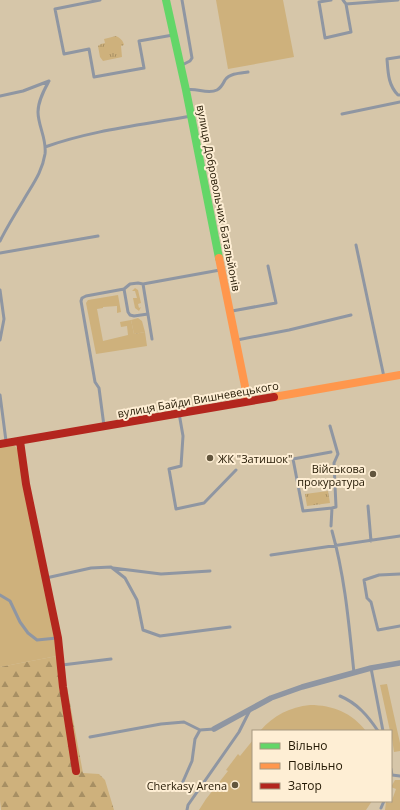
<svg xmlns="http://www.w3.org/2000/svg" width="400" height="810" viewBox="0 0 400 810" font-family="'Open Sans',sans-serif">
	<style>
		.green { fill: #ceb17c }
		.forest { fill: url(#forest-firs) }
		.park { fill: url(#park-tufts) }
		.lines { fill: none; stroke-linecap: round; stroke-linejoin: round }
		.lane { stroke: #8f96a2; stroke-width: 3 }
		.street { stroke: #8f96a2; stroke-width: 5.5 }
		.fast { stroke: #63d668; stroke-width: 8 }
		.slow { stroke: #ff974d; stroke-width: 8 }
		.jam { stroke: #b3261e; stroke-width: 8 }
		.poi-dot { fill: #62553d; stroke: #feeed4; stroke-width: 1.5 }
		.labels { text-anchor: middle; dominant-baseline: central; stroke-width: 4; stroke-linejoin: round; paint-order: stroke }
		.street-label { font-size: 11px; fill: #231803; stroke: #feeed4 }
		.poi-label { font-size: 11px; fill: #231803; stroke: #feeed4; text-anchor: end }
	</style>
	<defs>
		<pattern id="forest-firs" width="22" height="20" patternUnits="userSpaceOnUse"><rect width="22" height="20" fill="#ceb17c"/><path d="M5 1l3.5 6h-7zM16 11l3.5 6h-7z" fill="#a78f63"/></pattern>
		<pattern id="park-tufts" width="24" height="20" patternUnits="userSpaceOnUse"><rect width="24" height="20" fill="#ceb17c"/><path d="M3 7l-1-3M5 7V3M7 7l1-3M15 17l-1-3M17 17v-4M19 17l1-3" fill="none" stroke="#a78f63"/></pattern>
	</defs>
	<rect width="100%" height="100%" fill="#d6c6a9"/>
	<path class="green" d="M 216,0 L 283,0 L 294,57 L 228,69 Z
		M 135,288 L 138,290 L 141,303 L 138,304 L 139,308 L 141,307 L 139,311 L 135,308 L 133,298 L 137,298 L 135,291 L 132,291 Z
		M 118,295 L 121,312 L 117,313 L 117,306 L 103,307 L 103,308 L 97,309 L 103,341 L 128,335 L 127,326 L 121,327 L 120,322 L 131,320 L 134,334 L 145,332 L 147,346 L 96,354 L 86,303 L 88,300 Z
		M 11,444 L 15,446 L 18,450 L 57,638 L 57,656 L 0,667 L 0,447 Z
		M 387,684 L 400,743 L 400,751 L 394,752 L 391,731 L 390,731 L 380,685 Z
		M 310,705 C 333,705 352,713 366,731 L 260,731 C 274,715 290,707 310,705 Z
		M 253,740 L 253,801 L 372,801 L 366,810 L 199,810 L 206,799 L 228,771 L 226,770 L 238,754 L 240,756 Z
		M 395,780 L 400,780 L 400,810 L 385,810 L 386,802 L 391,803 L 396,789 L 391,787 Z"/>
	<path class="forest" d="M 57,656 L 62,687 L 67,687 L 83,773 L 99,774 L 105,780 L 114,810 L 1,810 L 0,800 L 0,667 Z"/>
	<path class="park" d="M 116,36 C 120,38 123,40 124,45 L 121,46 L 122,57 L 103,61 L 100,57 L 98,46 L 101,44 L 105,43 L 104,39 Z
		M 138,318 L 142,321 L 145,332 L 134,334 L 131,320 Z
		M 328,491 L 330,503 L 307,506 L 305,494 Z"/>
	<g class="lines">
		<path class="lane" d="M 100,0 L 55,9 L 64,54 L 89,49 L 94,77 L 144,68 L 139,41 L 173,35
			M 182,0 L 192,58 L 190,61 L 182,65
			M 331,0 L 319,2 L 325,38 L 351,32 L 346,4
			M 343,0 L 346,4 L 398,0
			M 400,57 L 387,59 C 388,72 388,85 398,95 L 400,95
			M 186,90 C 196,87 207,95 217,90 C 221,88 223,84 225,80 C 230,73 241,73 248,72
			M 0,96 L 23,91 L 49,81
			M 342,114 L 400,102
			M 45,147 C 92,130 142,125 191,116
			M 0,241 C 7,227 15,214 23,201 C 32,185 42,173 45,154 C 47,139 38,126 38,112 C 38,101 44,90 49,81
			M 356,245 L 384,377
			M 0,253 L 98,236
			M 143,284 L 152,339
			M 124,289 L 128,312 L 130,315 L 134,316 L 148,314
			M 0,290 L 4,319 L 0,340
			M 232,311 L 276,303 L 268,266
			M 237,340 L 289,330 L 351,315
			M 0,395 L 6,441
			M 179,413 L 183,436 L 181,466 L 169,469 L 176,509 L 204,503 L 236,470
			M 104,426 L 99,388 L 95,382 L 81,301 L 82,298 L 86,296 L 124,289 L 130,284 L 138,283 L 143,284 L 220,270
			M 330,426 L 338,454 L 334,463 L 336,507 L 332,508
			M 331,452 L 293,459 L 303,511 L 332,508 L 331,526
			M 368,506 L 371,541
			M 332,531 C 345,577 349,625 354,673
			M 271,555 L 400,536
			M 113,568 L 161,574 L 210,571
			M 400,574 L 379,575 L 364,580 L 367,598 L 371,602 L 378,630 L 400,626
			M 46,578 L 91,568 L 111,567 L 125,578 L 137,600 L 143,630 L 160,636 L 230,627
			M 0,595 L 10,601 L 20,622 L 28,633 L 37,640 L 57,638
			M 62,665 L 111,659
			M 371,668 L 383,731
			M 340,696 C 357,703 368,716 378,731
			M 90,737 L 161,724 L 184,722 L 200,730 L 214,729
			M 391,769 L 392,775 L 400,776
			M 181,786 L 192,761 L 195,739 L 200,730
			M 381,808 L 384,801
			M 187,810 L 188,805 L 239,732 L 250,710"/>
		<path class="street" d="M 214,729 L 271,698 L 302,687 L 371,668 L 400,663"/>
		<path class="fast" d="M 166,0 L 186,90 L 219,258"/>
		<path class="slow" d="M 219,258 L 248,401
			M 274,397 L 400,375"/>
		<path class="jam" d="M 20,441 L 26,484 L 58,638 L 63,687 L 76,771
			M 0,444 L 274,397"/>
	</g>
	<g class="poi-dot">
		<circle cx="210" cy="458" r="4"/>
		<circle cx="373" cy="474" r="4"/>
		<circle cx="235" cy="785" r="4"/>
	</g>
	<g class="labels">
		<g class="street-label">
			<text transform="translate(219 198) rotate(79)">вулиця Добровольчих Батальйонів</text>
			<text transform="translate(198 399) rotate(-10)">вулиця Байди Вишневецького</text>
		</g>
		<g class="poi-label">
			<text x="218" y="458" text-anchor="start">ЖК "Затишок"</text>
			<text x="365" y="468">Військова<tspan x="365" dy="13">прокуратура</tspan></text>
			<text x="227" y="785">Cherkasy Arena</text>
		</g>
	</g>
	<rect x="252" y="730" width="140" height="72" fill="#feeed4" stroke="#a69880"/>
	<rect x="260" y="743" width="20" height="6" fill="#63d668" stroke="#a69880"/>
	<text x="288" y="750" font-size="12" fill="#231803">Вільно</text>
	<rect x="260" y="763" width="20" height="6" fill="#ff974d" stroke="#a69880"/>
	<text x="288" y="770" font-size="12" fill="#231803">Повільно</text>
	<rect x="260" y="783" width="20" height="6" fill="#b3261e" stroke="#a69880"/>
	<text x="288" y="790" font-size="12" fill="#231803">Затор</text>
</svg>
